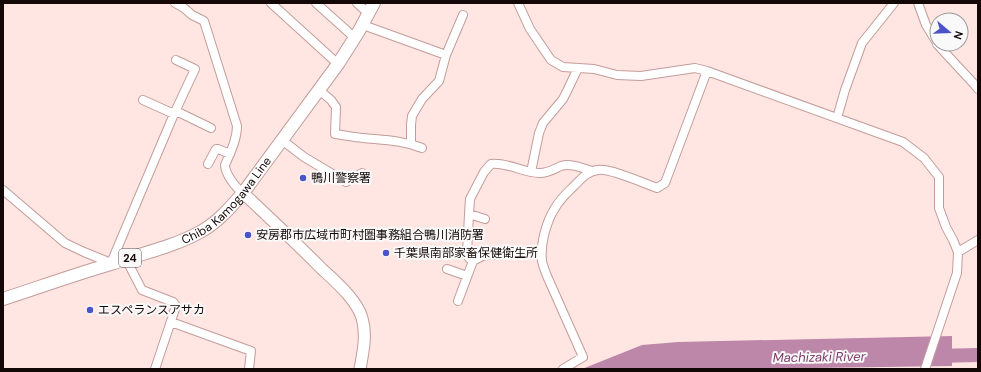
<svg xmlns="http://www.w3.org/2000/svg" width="981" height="372" viewBox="0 0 981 372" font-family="'DM Sans','Noto Sans JP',sans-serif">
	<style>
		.water { fill: #bc87a9 }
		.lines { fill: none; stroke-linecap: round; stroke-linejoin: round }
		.river { stroke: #bc87a9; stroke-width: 14 }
		.street-casing { stroke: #c39c99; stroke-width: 10 }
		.secondary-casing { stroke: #c39c99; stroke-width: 13 }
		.primary-casing { stroke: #c39c99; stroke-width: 14 }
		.street { stroke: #fff; stroke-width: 8 }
		.secondary { stroke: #fff; stroke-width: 11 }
		.primary { stroke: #fff; stroke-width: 12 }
		.poi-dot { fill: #4a53c8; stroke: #f9f9f9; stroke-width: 1.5 }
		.labels { text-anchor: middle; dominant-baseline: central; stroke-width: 4; stroke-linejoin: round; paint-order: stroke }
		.shield { fill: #f9f9f9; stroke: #595050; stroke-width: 1 }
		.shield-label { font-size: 11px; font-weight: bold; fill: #140807 }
		.poi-label { font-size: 12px; fill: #140807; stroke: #f9f9f9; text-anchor: start }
		.street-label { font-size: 12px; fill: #140807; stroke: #f9f9f9 }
		.water-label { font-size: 13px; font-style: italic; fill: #7d3b69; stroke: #f9f9f9 }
	</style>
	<rect width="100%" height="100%" fill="#ffe6e3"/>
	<path class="water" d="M 952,336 L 952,366 L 742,369 L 582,369 L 642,345 L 678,342 Z"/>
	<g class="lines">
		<path class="river" d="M 934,356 L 978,355"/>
		<g class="street-casing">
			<path id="street" d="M 175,3 L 184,8 L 192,15 L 204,21 L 237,126 C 237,140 230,153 225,165 C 225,174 236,188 243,193
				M 271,3 L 338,64
				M 316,3 L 355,38
				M 357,3 L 369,14
				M 518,3 L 530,29 L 551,60 L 563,67 L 594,69 L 617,75 L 641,76 L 695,68 L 707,71 L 903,142 L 924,158 L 939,177 L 939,208 L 946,227 L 953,240 L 958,252 L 957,273 L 925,369
				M 918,3 L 926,25 L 937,43
				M 363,25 L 446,55
				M 937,44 L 974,84 L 978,89
				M 319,90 L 331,100 L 336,107 L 335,134 C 344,135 353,137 363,138 C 383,140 402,140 422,148
				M 143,100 L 174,114
				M 176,111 L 211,128
				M 837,118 L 845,90 L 862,43 L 894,3
				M 282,140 L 304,157 L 346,182 L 362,173
				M 411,144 L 411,125 L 412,116 L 422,99 L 439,81 L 446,55 L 463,15
				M 208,164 L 216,149 L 218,149 L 230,154
				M 531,172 L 539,133 L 543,123 L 563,99 L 568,89 L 578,68
				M 3,190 L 65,243 L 84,252 L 111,263 L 174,114 L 195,69 L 176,60
				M 469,214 L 485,219
				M 958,252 L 978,240
				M 126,259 L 142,290 L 173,302 L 176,306 L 155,369
				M 473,261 L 469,258 L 467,253 L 469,214 L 470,199 L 484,172 L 491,164 C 508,162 523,173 540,173 C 548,173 554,169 561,166 C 571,163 582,168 592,171
				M 447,269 L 467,276
				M 458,301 L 473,261 L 486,254 L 494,255
				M 171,322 L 251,351 L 249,369
				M 563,369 L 583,357 L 547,276 C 545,271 543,266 542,261 C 540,245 546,222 555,208 C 560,199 568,192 575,185 C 582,178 588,171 598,170 C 610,168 643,183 657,188 L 665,183 L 707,71"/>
		</g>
		<g class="secondary-casing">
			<path id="secondary" d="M 243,193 C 270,218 296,243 322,269 C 336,282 357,300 362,318 C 367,335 363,352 360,369"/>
		</g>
		<g class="primary-casing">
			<g id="primary">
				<path id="s1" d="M 3,299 C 40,287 76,274 114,263 C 143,253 173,247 200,232 C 217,223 230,208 243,193 L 338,64 L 359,31 L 374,3"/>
			</g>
		</g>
		<use href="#street" class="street"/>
		<use href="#secondary" class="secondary"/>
		<use href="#primary" class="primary"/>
	</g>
	<g class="poi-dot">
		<circle cx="303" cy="178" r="4"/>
		<circle cx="248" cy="235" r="4"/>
		<circle cx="386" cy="253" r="4"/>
		<circle cx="90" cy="310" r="4"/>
	</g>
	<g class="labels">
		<rect class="shield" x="119" y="249" width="22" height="18" rx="3"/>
		<g class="shield-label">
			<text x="130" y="258">24</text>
		</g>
		<g class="poi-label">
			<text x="311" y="178">鴨川警察署</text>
			<text x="256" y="235">安房郡市広域市町村圏事務組合鴨川消防署</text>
			<text x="394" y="253">千葉県南部家畜保健衛生所</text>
			<text x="98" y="310">エスペランスアサカ</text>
		</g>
		<g class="street-label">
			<text stroke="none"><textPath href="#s1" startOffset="249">Chiba Kamogawa Line</textPath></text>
		</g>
		<g class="water-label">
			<text transform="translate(819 357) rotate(-1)">Machizaki River</text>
		</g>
	</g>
	<rect width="981" height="372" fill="none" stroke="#140807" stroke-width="8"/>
	<g transform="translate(949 32) rotate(109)"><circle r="19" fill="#f9f9f9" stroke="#9d9998"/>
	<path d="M0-3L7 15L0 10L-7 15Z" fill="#4a53c8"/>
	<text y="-6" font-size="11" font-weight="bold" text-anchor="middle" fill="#140807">N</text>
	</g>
</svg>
